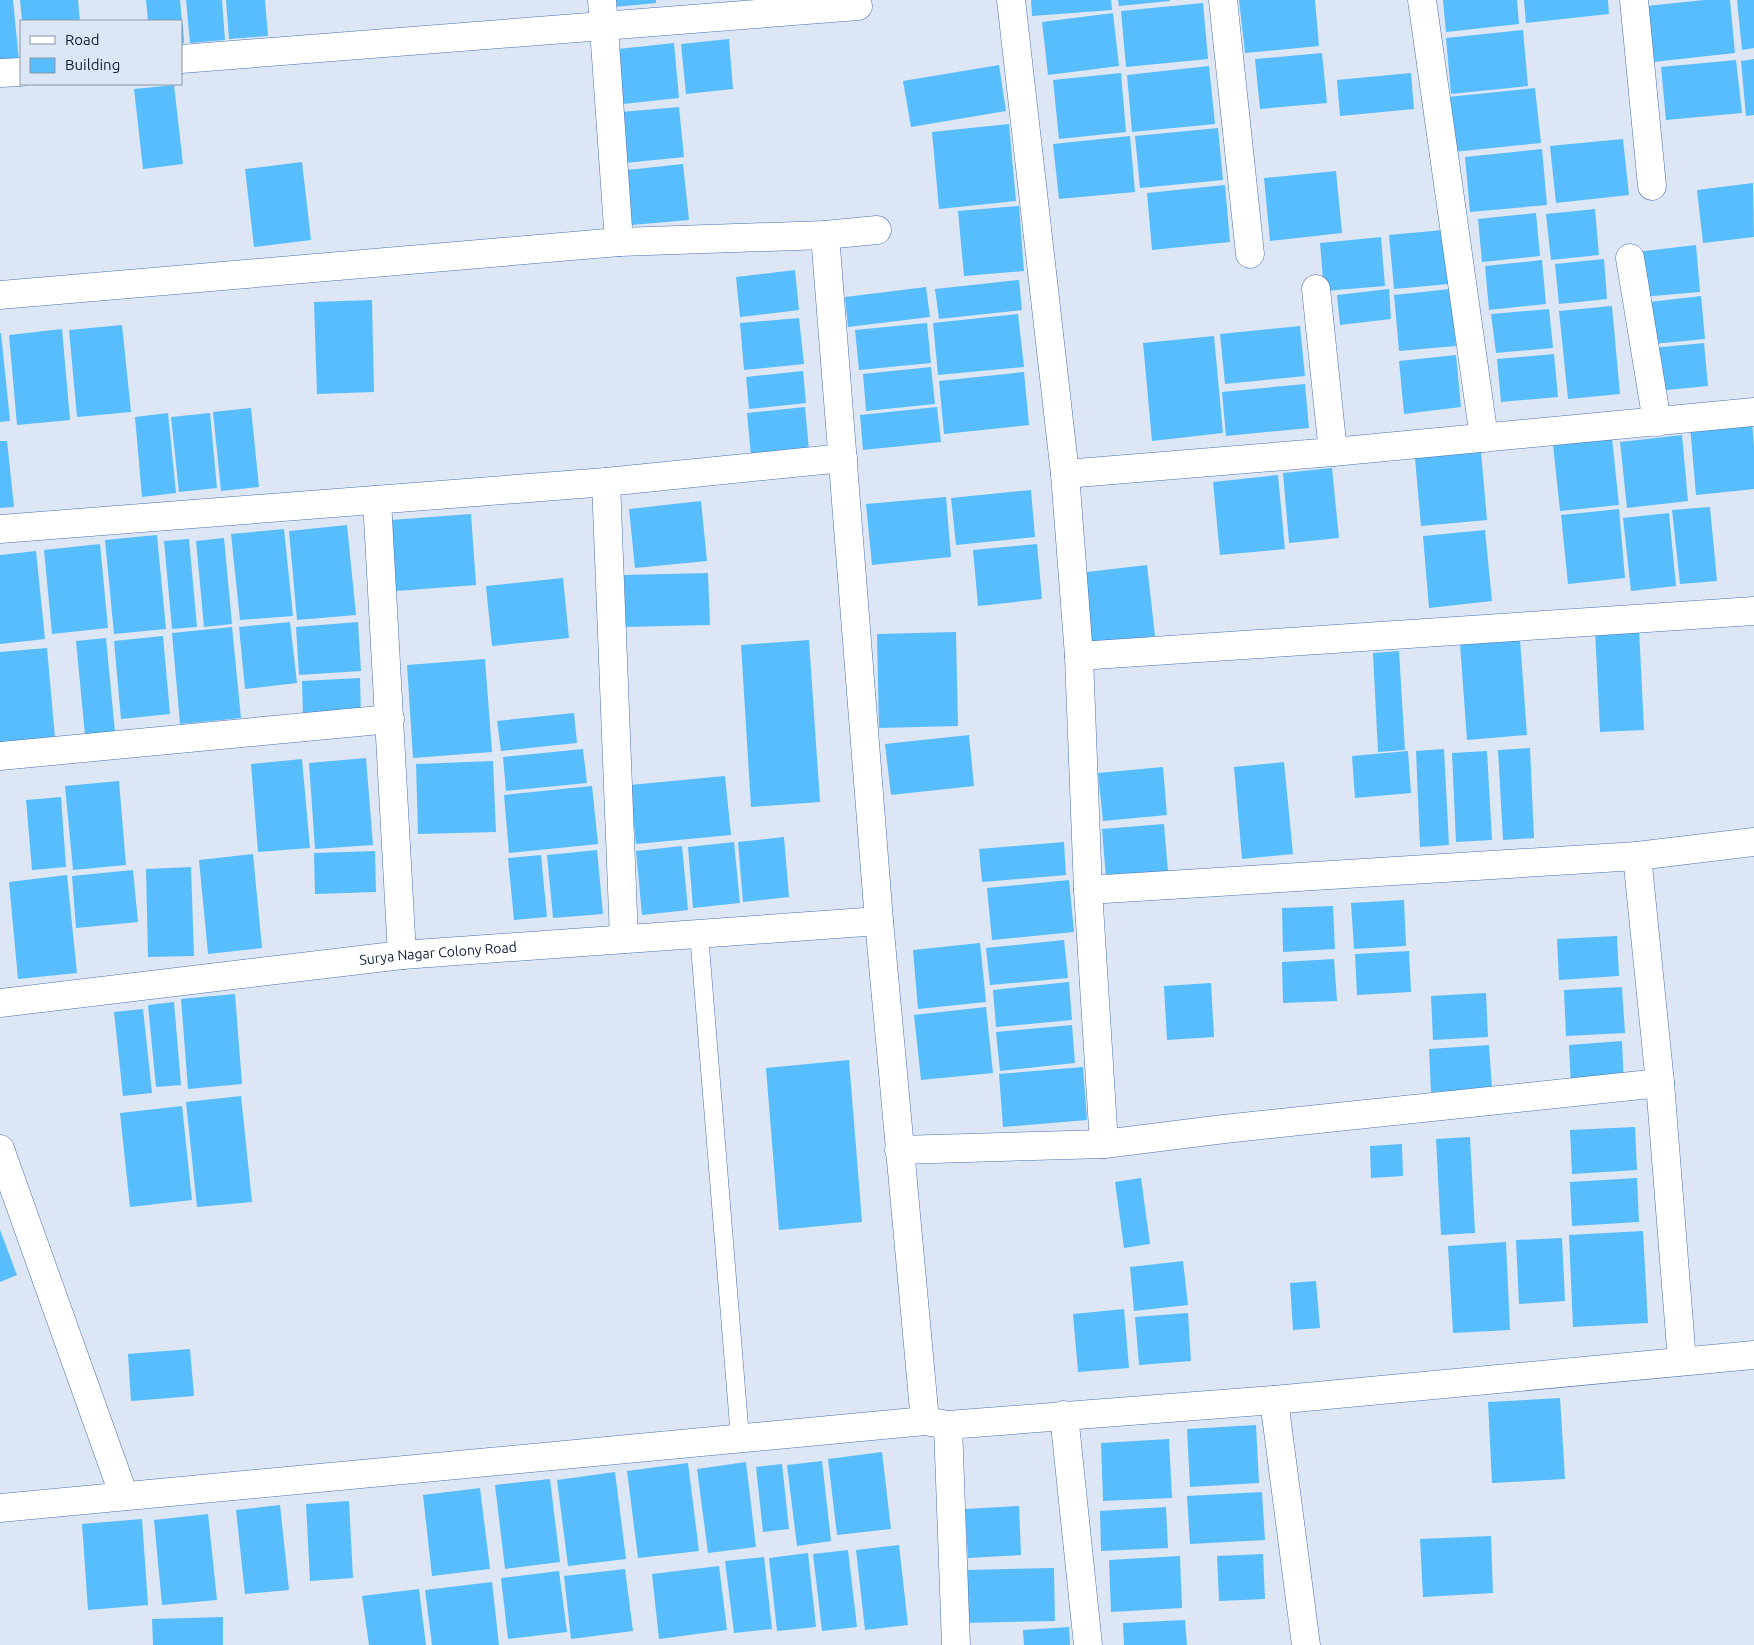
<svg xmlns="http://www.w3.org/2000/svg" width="1754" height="1645" viewBox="0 0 1754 1645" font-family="Ubuntu,sans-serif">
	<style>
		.building { fill: #58bdfd }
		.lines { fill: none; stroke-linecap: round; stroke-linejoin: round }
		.lane-casing { stroke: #4a72b2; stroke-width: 19 }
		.street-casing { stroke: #4a72b2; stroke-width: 29 }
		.lane { stroke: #fff; stroke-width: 18 }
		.street { stroke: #fff; stroke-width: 28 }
		.labels { text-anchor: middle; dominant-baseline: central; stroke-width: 4; stroke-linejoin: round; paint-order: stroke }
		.street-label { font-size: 14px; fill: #0c1c36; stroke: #dde6f4 }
	</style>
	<rect width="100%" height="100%" fill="#dde6f4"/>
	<path class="building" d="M 0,0 L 13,0 L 19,60 L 0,62 Z
		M 20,0 L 78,0 L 80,21 L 22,21 Z
		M 146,0 L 180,0 L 182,21 L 148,21 Z
		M 186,0 L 222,0 L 225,40 L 190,43 Z
		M 226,0 L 265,0 L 268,36 L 229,39 Z
		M 613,0 L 656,0 L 656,3 L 614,7 Z
		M 1031,0 L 1111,0 L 1112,10 L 1032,16 Z
		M 1118,0 L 1170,0 L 1170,1 L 1119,6 Z
		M 1239,0 L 1315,0 L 1319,46 L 1245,53 Z
		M 1443,0 L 1517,0 L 1519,24 L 1446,32 Z
		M 1524,0 L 1608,0 L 1609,14 L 1526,23 Z
		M 1704,0 L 1730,0 L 1735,53 L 1653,62 L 1647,6 Z
		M 1737,0 L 1754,0 L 1754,48 L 1742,50 Z
		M 1203,3 L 1208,59 L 1126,67 L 1121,11 Z
		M 1113,13 L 1119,66 L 1048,75 L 1042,22 Z
		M 181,25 L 183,25 L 184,43 L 181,43 Z
		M 1523,30 L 1528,86 L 1451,94 L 1446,38 Z
		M 729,39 L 733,89 L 686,94 L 681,44 Z
		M 674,43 L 679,98 L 623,104 L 618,49 Z
		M 1322,53 L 1327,103 L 1260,109 L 1255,59 Z
		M 1754,59 L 1754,115 L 1746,116 L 1741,61 Z
		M 1736,60 L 1742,113 L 1666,120 L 1661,67 Z
		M 999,65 L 1006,111 L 911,127 L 903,81 Z
		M 1209,66 L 1215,124 L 1132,132 L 1127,75 Z
		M 1121,73 L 1126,132 L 1059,139 L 1053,80 Z
		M 1411,73 L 1414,109 L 1340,116 L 1337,80 Z
		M 174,85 L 183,164 L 143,169 L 134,89 Z
		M 1535,88 L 1541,143 L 1453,152 L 1448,97 Z
		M 679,107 L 684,157 L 625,163 L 621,112 Z
		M 1009,124 L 1016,201 L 939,209 L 932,132 Z
		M 1218,128 L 1223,180 L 1140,188 L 1135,136 Z
		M 1130,136 L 1135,192 L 1059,199 L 1053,144 Z
		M 1623,139 L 1629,195 L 1556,203 L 1550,146 Z
		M 1542,149 L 1547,205 L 1470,212 L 1465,157 Z
		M 302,162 L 311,240 L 254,247 L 245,169 Z
		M 683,164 L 689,220 L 632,225 L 627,170 Z
		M 1336,171 L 1342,233 L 1270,241 L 1264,178 Z
		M 1753,183 L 1754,237 L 1703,243 L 1697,190 Z
		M 1225,185 L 1230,242 L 1152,250 L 1147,193 Z
		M 1019,206 L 1024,271 L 964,276 L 958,211 Z
		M 1595,209 L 1599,255 L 1551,260 L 1546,214 Z
		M 1536,213 L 1540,256 L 1482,262 L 1478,219 Z
		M 1443,230 L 1449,284 L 1394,289 L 1389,235 Z
		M 1381,237 L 1385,286 L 1324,291 L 1320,243 Z
		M 1696,245 L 1700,292 L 1641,297 L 1636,252 Z
		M 1604,259 L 1607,299 L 1559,304 L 1555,264 Z
		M 1542,260 L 1546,304 L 1489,310 L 1485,266 Z
		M 795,270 L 799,310 L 740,317 L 736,277 Z
		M 1019,280 L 1022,310 L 939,319 L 935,289 Z
		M 926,287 L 930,317 L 848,327 L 845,297 Z
		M 1389,289 L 1391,319 L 1340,325 L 1337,295 Z
		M 1450,289 L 1456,346 L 1399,351 L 1394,295 Z
		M 1701,296 L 1705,339 L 1653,344 L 1650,302 Z
		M 372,300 L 374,392 L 317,394 L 314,302 Z
		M 1612,306 L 1620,394 L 1568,399 L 1559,311 Z
		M 1549,309 L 1553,348 L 1496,353 L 1491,314 Z
		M 1018,314 L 1024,367 L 938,375 L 933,323 Z
		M 799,318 L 804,364 L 744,370 L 740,323 Z
		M 927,323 L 931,363 L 859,370 L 855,330 Z
		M 122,325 L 131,412 L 77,417 L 69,330 Z
		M 1300,326 L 1305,376 L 1225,384 L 1220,334 Z
		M 62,329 L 70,420 L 17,425 L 9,335 Z
		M 0,333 L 1,333 L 10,421 L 0,422 Z
		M 1214,336 L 1223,433 L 1152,441 L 1143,343 Z
		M 1704,343 L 1708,386 L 1656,391 L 1652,348 Z
		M 1554,354 L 1558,397 L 1501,402 L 1497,359 Z
		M 1456,355 L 1461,407 L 1404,414 L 1399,361 Z
		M 931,367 L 935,404 L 866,411 L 863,374 Z
		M 803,371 L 806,403 L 749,409 L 746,377 Z
		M 1024,372 L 1029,425 L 944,434 L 939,381 Z
		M 1305,384 L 1309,428 L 1226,436 L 1222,392 Z
		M 805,407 L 809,450 L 751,456 L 747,413 Z
		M 937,407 L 941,442 L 863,450 L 860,415 Z
		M 251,408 L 259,487 L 221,491 L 213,412 Z
		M 168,413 L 176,493 L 142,497 L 135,417 Z
		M 210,413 L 217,488 L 179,492 L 171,417 Z
		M 1752,420 L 1754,447 L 1754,489 L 1696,495 L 1690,426 Z
		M 1682,435 L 1688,501 L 1627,508 L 1620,442 Z
		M 1612,438 L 1619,505 L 1560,511 L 1553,444 Z
		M 0,441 L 7,441 L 14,507 L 0,508 Z
		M 1481,452 L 1487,520 L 1421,526 L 1415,458 Z
		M 1332,468 L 1339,538 L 1289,543 L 1283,473 Z
		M 1278,475 L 1285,549 L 1220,555 L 1213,482 Z
		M 1031,490 L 1035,537 L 956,545 L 951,498 Z
		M 946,497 L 951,557 L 872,565 L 866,504 Z
		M 701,501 L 707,561 L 635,568 L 629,509 Z
		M 1710,507 L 1717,581 L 1680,584 L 1672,510 Z
		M 1619,509 L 1625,578 L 1568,584 L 1561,515 Z
		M 1669,513 L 1676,586 L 1631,591 L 1623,518 Z
		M 471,514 L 476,585 L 396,591 L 391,520 Z
		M 347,525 L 356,615 L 297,620 L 289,531 Z
		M 284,529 L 293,616 L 240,620 L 231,534 Z
		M 1485,530 L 1492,601 L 1429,608 L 1423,536 Z
		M 157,535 L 166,629 L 114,634 L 105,540 Z
		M 224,538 L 232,624 L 204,627 L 196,541 Z
		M 189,539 L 197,627 L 172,629 L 164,541 Z
		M 100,544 L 108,628 L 52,634 L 44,550 Z
		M 1037,544 L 1042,599 L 978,606 L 973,550 Z
		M 36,551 L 45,639 L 0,644 L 0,555 Z
		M 1147,565 L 1155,636 L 1087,645 L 1078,573 Z
		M 708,573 L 710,625 L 626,627 L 624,575 Z
		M 563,578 L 569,638 L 492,646 L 486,586 Z
		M 290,622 L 297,683 L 245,689 L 239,627 Z
		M 358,622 L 361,671 L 299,675 L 296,627 Z
		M 232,627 L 241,718 L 180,724 L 172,633 Z
		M 1639,628 L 1644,730 L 1600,732 L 1595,630 Z
		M 956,632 L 958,726 L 879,728 L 877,634 Z
		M 163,636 L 170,714 L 121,719 L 114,641 Z
		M 106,638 L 115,732 L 85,735 L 76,641 Z
		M 1520,639 L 1527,735 L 1467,740 L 1460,644 Z
		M 809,640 L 820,802 L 751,807 L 741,645 Z
		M 47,648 L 55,738 L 0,743 L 0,652 Z
		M 1399,651 L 1405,750 L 1378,752 L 1373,653 Z
		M 485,659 L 492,752 L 413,758 L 407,665 Z
		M 360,678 L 361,717 L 303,719 L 302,681 Z
		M 574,713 L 577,743 L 501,751 L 497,721 Z
		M 969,735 L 974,786 L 891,795 L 885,744 Z
		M 1530,748 L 1534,838 L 1503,840 L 1498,750 Z
		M 583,749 L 587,783 L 506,791 L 503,757 Z
		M 1444,749 L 1449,845 L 1420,847 L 1416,751 Z
		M 1408,751 L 1411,793 L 1355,798 L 1352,756 Z
		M 1487,751 L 1492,840 L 1456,842 L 1452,753 Z
		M 366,758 L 373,845 L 315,849 L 309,763 Z
		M 302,759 L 310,848 L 258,852 L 251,764 Z
		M 493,761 L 496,832 L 418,834 L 416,764 Z
		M 1284,762 L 1293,854 L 1242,859 L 1234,767 Z
		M 1163,767 L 1167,815 L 1103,821 L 1098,773 Z
		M 725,776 L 731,835 L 636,844 L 630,785 Z
		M 119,781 L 126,865 L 73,870 L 65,786 Z
		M 592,786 L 598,844 L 509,853 L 504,795 Z
		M 61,797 L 66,867 L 32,870 L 26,800 Z
		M 1164,824 L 1168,872 L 1106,878 L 1102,829 Z
		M 784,837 L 789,897 L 743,902 L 738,842 Z
		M 734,842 L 740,903 L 693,908 L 688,847 Z
		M 1064,842 L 1066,875 L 982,882 L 979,849 Z
		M 682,846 L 688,910 L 642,915 L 636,851 Z
		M 597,850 L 603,914 L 553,918 L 547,855 Z
		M 375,851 L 376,892 L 315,894 L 314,853 Z
		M 253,854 L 262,948 L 208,954 L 199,860 Z
		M 541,855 L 547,917 L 514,920 L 508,858 Z
		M 191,867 L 194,956 L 148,957 L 146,869 Z
		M 133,870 L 138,922 L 76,928 L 72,876 Z
		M 67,875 L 77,973 L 18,979 L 9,882 Z
		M 1069,880 L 1074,932 L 992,940 L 987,888 Z
		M 1404,900 L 1406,946 L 1354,949 L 1351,903 Z
		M 1333,906 L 1335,949 L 1283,952 L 1282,908 Z
		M 1617,936 L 1619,976 L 1559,980 L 1557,939 Z
		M 1064,940 L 1068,978 L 990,985 L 986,948 Z
		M 980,943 L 986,1002 L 918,1009 L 913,950 Z
		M 1409,951 L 1411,992 L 1357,995 L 1355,954 Z
		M 1334,959 L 1337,1001 L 1283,1003 L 1282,962 Z
		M 1069,982 L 1072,1020 L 996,1027 L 993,990 Z
		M 1211,983 L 1214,1037 L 1167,1040 L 1164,986 Z
		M 1622,987 L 1625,1033 L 1566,1036 L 1564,990 Z
		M 1486,993 L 1488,1037 L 1433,1040 L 1431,996 Z
		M 235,994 L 242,1084 L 188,1089 L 181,999 Z
		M 174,1002 L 181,1085 L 156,1087 L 148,1005 Z
		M 986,1007 L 993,1073 L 921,1080 L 914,1015 Z
		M 143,1009 L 152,1093 L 123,1096 L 114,1012 Z
		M 1072,1025 L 1075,1063 L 1000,1071 L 996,1032 Z
		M 1622,1041 L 1624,1085 L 1571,1087 L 1569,1045 Z
		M 1489,1045 L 1492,1089 L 1431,1092 L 1429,1049 Z
		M 849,1060 L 862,1222 L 779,1230 L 766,1068 Z
		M 1083,1067 L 1087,1120 L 1003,1127 L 999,1074 Z
		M 241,1096 L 252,1202 L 197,1207 L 186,1102 Z
		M 182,1106 L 192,1200 L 130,1207 L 120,1113 Z
		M 1635,1127 L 1637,1170 L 1572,1174 L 1570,1130 Z
		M 1470,1137 L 1475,1233 L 1441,1235 L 1436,1139 Z
		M 1402,1144 L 1403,1176 L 1371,1178 L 1370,1146 Z
		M 1141,1178 L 1150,1244 L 1124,1248 L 1115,1182 Z
		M 1637,1178 L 1639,1222 L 1572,1226 L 1570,1182 Z
		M 0,1230 L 17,1275 L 0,1282 Z
		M 1643,1231 L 1648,1323 L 1573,1327 L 1569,1235 Z
		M 1562,1238 L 1565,1301 L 1519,1304 L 1516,1240 Z
		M 1506,1242 L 1510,1330 L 1453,1333 L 1448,1246 Z
		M 1183,1261 L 1188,1305 L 1134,1311 L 1130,1267 Z
		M 1316,1281 L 1320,1328 L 1293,1330 L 1290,1283 Z
		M 1124,1309 L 1129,1368 L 1078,1372 L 1073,1314 Z
		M 1188,1313 L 1191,1361 L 1139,1365 L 1135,1317 Z
		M 190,1349 L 194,1396 L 131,1401 L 128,1354 Z
		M 1560,1398 L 1565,1479 L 1492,1483 L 1488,1402 Z
		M 1256,1425 L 1259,1483 L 1190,1487 L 1187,1429 Z
		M 1169,1439 L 1172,1498 L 1103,1501 L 1101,1443 Z
		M 882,1452 L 891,1529 L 837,1535 L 828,1459 Z
		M 822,1461 L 831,1541 L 797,1546 L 787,1465 Z
		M 746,1462 L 756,1547 L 708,1553 L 697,1469 Z
		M 688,1463 L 699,1551 L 638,1558 L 627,1471 Z
		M 782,1464 L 789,1529 L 763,1532 L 756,1467 Z
		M 615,1472 L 626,1559 L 568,1566 L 557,1480 Z
		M 550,1479 L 560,1562 L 505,1569 L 495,1485 Z
		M 480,1488 L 490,1569 L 432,1576 L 423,1495 Z
		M 1262,1492 L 1265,1540 L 1190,1544 L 1187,1496 Z
		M 349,1501 L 353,1578 L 310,1581 L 306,1504 Z
		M 280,1505 L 289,1590 L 245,1594 L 236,1510 Z
		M 1019,1506 L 1021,1555 L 968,1558 L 965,1509 Z
		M 1166,1507 L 1168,1548 L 1101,1551 L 1100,1511 Z
		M 208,1514 L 217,1600 L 162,1605 L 154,1520 Z
		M 142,1519 L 148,1605 L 88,1610 L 82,1524 Z
		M 1491,1536 L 1493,1593 L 1423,1597 L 1420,1539 Z
		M 899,1545 L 908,1625 L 865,1630 L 856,1550 Z
		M 848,1550 L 857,1627 L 822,1631 L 813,1554 Z
		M 808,1553 L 816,1627 L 777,1631 L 769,1558 Z
		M 1263,1554 L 1265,1599 L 1219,1601 L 1217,1556 Z
		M 1180,1556 L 1182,1608 L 1111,1612 L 1109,1560 Z
		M 764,1557 L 772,1629 L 734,1633 L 725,1561 Z
		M 719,1566 L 727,1630 L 659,1639 L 652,1574 Z
		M 1054,1568 L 1055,1621 L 965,1623 L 965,1570 Z
		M 625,1569 L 633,1631 L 571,1639 L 564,1576 Z
		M 559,1571 L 567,1632 L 508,1639 L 501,1578 Z
		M 492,1582 L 499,1645 L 432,1645 L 425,1590 Z
		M 419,1589 L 426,1645 L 369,1645 L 362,1596 Z
		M 223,1617 L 223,1645 L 153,1645 L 152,1619 Z
		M 1185,1620 L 1187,1645 L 1124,1645 L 1123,1623 Z
		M 1069,1627 L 1070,1645 L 1024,1645 L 1023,1630 Z"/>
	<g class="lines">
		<g class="lane-casing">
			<path id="lane" d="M 699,934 L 740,1438"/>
		</g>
		<g class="street-casing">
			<g id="street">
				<path d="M 1011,0 L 1065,474 L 1079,656 L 1088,890 L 1104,1144"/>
				<path d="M 1223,0 L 1250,254"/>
				<path d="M 1422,0 L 1484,438"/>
				<path d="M 1634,0 L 1652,186"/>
				<path d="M 181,59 L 858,6"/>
				<path d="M 0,73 L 21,72"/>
				<path d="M 825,235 L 879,921 L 925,1421"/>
				<path d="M 619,242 L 825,235 L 877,230"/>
				<path d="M 1630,258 L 1657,422"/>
				<path d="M 1316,289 L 1333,452"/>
				<path d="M 0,295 L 619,242 L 602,0"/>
				<path d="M 1065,474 L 1333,452 L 1754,412"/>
				<path d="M 606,482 L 624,939"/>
				<path d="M 377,500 L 402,955"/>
				<path d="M 0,529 L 606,482 L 843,458"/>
				<path d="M 1079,656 L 1754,611"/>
				<path d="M 0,756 L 390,719"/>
				<path d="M 1637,856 L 1660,1083 L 1682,1361"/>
				<path d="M 1088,890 L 1637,856 L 1754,842"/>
				<path id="s1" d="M 0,1003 L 402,955 L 879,921"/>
				<path d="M 0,1149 L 124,1496"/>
				<path d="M 899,1150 L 1104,1144 L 1224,1129 L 1660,1083"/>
				<path d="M 1274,1400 L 1306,1645"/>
				<path d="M 1064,1415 L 1088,1645"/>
				<path d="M 948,1425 L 956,1645"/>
				<path d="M 0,1508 L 925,1421 L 948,1425 L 1274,1400 L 1754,1355"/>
			</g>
		</g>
		<use href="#lane" class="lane"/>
		<use href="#street" class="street"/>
	</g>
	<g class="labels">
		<g class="street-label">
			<text stroke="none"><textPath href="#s1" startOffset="441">Surya Nagar Colony Road</textPath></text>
		</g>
	</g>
	<rect x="20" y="20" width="162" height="65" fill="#dde6f4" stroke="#8995a8"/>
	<rect x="30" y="36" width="25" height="8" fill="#ffffff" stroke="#8995a8"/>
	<text x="65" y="45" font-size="15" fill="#0c1c36">Road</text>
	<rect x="30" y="58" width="25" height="15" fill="#58bdfd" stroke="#8995a8"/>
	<text x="65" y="70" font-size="15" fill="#0c1c36">Building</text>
</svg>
